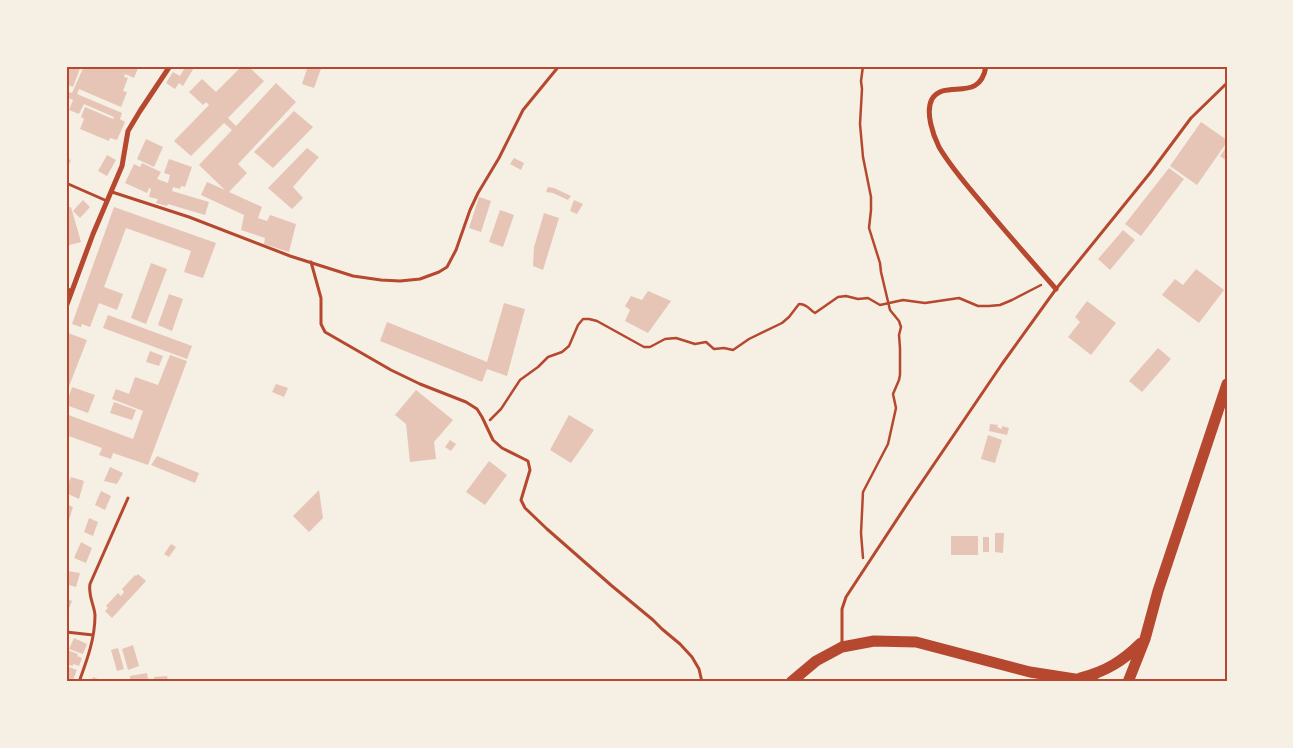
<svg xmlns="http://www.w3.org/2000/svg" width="1293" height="748" viewBox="0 0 1293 748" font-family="Arial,sans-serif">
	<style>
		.building { fill: #e6c5b7 }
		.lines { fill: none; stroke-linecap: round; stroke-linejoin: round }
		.path { stroke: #b5482f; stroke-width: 2.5 }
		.service { stroke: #b5482f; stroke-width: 3 }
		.minor { stroke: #b5482f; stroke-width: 5 }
		.trunk { stroke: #b5482f; stroke-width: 11 }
		.neatline { fill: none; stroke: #b5482f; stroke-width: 2 }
	</style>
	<rect width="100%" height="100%" fill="#f6efe4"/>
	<path class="building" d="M 66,66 L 81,66 L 73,87 L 68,85 L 66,88 Z
		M 84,66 L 139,66 L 134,78 L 125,74 L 124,77 L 128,78 L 123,91 L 127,92 L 121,107 L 79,89 L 77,94 L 122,113 L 120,119 L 125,122 L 117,140 L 110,138 L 109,141 L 80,129 L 84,119 L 81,117 L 85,107 L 113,119 L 114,117 L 84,104 L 79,114 L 69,110 L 73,100 L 66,97 L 66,91 L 72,93 Z
		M 186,66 L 195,66 L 183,86 L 179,83 L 175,89 L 166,83 L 173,72 L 180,76 Z
		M 242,66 L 248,66 L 264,81 L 228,118 L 236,126 L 276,83 L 296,102 L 238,164 L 247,173 L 229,192 L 262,207 L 258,218 L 267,221 L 270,215 L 296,224 L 289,252 L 264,244 L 265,238 L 241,230 L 244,215 L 201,195 L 207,182 L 225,190 L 199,165 L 232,130 L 224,123 L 191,156 L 174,141 L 209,105 L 206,102 L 203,105 L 189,92 L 202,79 L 216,92 Z
		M 308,66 L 322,66 L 314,88 L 302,84 Z
		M 294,111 L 313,127 L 273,168 L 254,152 Z
		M 1201,122 L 1227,140 L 1227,142 L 1197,185 L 1170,166 Z
		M 146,139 L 163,147 L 154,167 L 137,159 Z
		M 1227,146 L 1227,161 L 1220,156 Z
		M 307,148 L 319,157 L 293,187 L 303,198 L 292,209 L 268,188 Z
		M 107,155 L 116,160 L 107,176 L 98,171 Z
		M 66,158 L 71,160 L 66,171 Z
		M 514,158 L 524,163 L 521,170 L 510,164 Z
		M 169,159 L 192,167 L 185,187 L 181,186 L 180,189 L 173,187 L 172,191 L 209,202 L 205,215 L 168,204 L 167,206 L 156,203 L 158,199 L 149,197 L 151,189 L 149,188 L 147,193 L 125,183 L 134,164 L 140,167 L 142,163 L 161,172 L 157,179 L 168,183 L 170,175 L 164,173 Z
		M 1169,168 L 1184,179 L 1141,236 L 1125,224 Z
		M 548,187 L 554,188 L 571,196 L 568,200 L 553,193 L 546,192 Z
		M 479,197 L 491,201 L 481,232 L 469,228 Z
		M 83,200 L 90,207 L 80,218 L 73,211 Z
		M 574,200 L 583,204 L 577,214 L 570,211 Z
		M 71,207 L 81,242 L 66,246 L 66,208 Z
		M 114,207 L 216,243 L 203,278 L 184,272 L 191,251 L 126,228 L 104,287 L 123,294 L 117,310 L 99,303 L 90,327 L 82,324 L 81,327 L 72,324 Z
		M 500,210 L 514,215 L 503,247 L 489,242 Z
		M 544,213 L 559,218 L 543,270 L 533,266 L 534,247 Z
		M 1123,230 L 1135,240 L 1110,270 L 1098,259 Z
		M 151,263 L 167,269 L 146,324 L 131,318 Z
		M 1196,269 L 1224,290 L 1199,323 L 1162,295 L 1175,279 L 1183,285 Z
		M 648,291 L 671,301 L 648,333 L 625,321 L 630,310 L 625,306 L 631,296 L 642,300 Z
		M 169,294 L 183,299 L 172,331 L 158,325 Z
		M 1087,301 L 1116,323 L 1091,355 L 1068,337 L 1080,322 L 1075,317 Z
		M 504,303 L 525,309 L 507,376 L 487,369 L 482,382 L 380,341 L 387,322 L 487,362 Z
		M 108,315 L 192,346 L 187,359 L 103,328 Z
		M 68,333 L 87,340 L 66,394 L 66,339 Z
		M 1158,348 L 1171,359 L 1142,392 L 1129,381 Z
		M 150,351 L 163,356 L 159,366 L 146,362 Z
		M 170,355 L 187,361 L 148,465 L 113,453 L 111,459 L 99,455 L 102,448 L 66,435 L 66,414 L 133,439 L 143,411 L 112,399 L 116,389 L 129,394 L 135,377 L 158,385 Z
		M 276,384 L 288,388 L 284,397 L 272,392 Z
		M 72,387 L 95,395 L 88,413 L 66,405 Z
		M 416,390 L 453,420 L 434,442 L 436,459 L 410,462 L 406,424 L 395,415 Z
		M 114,402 L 136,410 L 132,420 L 110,413 Z
		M 569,415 L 594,430 L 571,463 L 550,450 Z
		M 990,424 L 998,425 L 997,427 L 1002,429 L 1002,426 L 1009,428 L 1007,435 L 989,431 Z
		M 988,435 L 1002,440 L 995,463 L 981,459 Z
		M 450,440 L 456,444 L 451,451 L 445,447 Z
		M 157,456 L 199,473 L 195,483 L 151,465 Z
		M 489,461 L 507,475 L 485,505 L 466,492 Z
		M 110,467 L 123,473 L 117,484 L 104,481 Z
		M 71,477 L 84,481 L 79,499 L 66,493 L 66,489 Z
		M 319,490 L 323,518 L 309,532 L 293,516 Z
		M 101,491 L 111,496 L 105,510 L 95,505 Z
		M 66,504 L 73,507 L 68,523 L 66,522 Z
		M 89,518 L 98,522 L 93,536 L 84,532 Z
		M 995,533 L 1004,533 L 1003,553 L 995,552 Z
		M 951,536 L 978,536 L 978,555 L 951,555 Z
		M 983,537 L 989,537 L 989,552 L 983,552 Z
		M 81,542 L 92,548 L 86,563 L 74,558 Z
		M 171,544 L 176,547 L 169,557 L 164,554 Z
		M 68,571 L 80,573 L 76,587 L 66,584 Z
		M 138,574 L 146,581 L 112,618 L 105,611 L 108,608 L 106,606 L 118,593 L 121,596 L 124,592 L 122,589 L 135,575 L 136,576 Z
		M 66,598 L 72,601 L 66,616 Z
		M 74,638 L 87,644 L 83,654 L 69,649 Z
		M 133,645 L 139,666 L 128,670 L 122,649 Z
		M 118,648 L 124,669 L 117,671 L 111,650 Z
		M 67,650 L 78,654 L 77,656 L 82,658 L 79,666 L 73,664 L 73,666 L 66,664 Z
		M 66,666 L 77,670 L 73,680 L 66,678 Z
		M 147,673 L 148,679 L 130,682 L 130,676 Z
		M 167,676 L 168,681 L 154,682 L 154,677 Z
		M 93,677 L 105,682 L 91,682 Z"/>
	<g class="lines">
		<path class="path" d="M 863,66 L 861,81 L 862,89 L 860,124 L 863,157 L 871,197 L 871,210 L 869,228 L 880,263 L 881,272 L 890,310 L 899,321 L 901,327 L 899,335 L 900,348 L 900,375 L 899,380 L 893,394 L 896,408 L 888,444 L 863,492 L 861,533 L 863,558
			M 490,420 L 501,409 L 520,380 L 538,367 L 548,357 L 562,352 L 569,346 L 578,325 L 583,319 L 589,319 L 597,321 L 644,347 L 650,347 L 665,339 L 676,338 L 695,344 L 706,342 L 714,349 L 724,348 L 733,350 L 749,339 L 782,323 L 789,317 L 799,304 C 808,304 809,310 815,313 L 838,297 L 846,296 L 858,299 L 868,298 L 880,305 L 903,300 L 925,303 L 959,298 L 978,306 L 989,306 L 1000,305 L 1012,300 L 1041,285"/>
		<path class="service" d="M 66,183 L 107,201
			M 112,192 L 189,217 L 290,256 L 353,276 L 381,280 L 400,281 L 420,279 L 439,272 L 447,267 L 456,250 L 470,210 L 478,193 L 499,158 L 523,110 L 559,66
			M 311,262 L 321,298 L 321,324 L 325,332 L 391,370 L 420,384 L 466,402 L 477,409 L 482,417 L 493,440 L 502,448 L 528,461 L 530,470 L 521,500 L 525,508 L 547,529 L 612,586 L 653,620 L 662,629 L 680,644 L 692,657 L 699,669 L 702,682
			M 66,288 L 72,291
			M 66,632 L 93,635
			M 842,644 L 842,609 L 846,597 L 911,498 L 1002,364 L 1056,289 L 1150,173 L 1191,118 L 1227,83
			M 79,682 C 87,660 95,639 95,615 C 94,604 88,596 90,584 L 128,498"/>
		<path class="minor" d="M 986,66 C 980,104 945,78 932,99 C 925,112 933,135 939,147 C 953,171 973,192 991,214 C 1012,239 1034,264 1056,289
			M 66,307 L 93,234 L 122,166 L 128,131 L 140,111 L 170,66"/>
		<path class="trunk" d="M 1080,678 C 1105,672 1123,661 1141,643
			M 791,682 L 816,661 L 842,647 L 874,641 L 916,642 L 1030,672 L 1094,682
			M 1128,682 L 1145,639 L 1158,591 L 1227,384"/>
	</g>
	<rect width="1293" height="748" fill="none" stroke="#f6efe4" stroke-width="135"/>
	<rect x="68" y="68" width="1158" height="612" class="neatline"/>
</svg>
